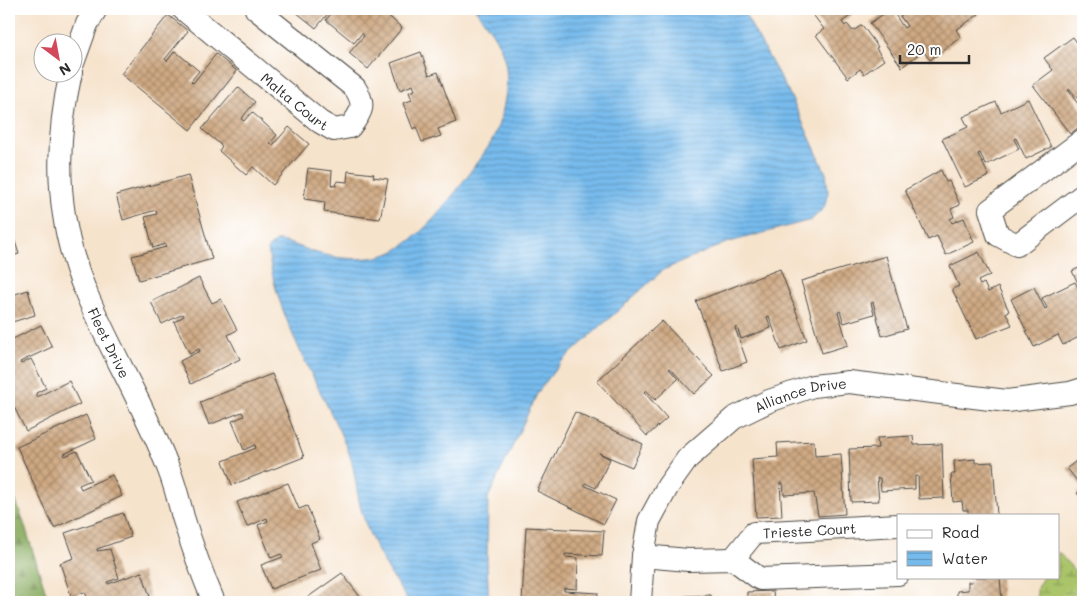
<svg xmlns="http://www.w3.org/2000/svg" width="1092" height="611" viewBox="0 0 1092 611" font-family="Mali,sans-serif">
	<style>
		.forest { fill: url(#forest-firs); stroke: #596a44 }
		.wetland { fill: url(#wetland-marsh); stroke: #6a784a }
		.water { fill: url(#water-rules); stroke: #51738c }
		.building { fill: url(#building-cross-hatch) }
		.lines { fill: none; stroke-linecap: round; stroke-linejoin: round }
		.street-casing { stroke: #494743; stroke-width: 24 }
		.street { stroke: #fff; stroke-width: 22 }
		.labels { text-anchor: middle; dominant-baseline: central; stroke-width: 4; stroke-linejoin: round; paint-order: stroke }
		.street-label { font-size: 14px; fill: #2b2b2b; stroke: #fff }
	</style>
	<defs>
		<pattern id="forest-firs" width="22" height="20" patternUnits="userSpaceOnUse" patternTransform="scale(1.25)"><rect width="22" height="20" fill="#87aa5d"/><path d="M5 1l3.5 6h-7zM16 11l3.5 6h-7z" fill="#6f8b4d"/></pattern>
		<pattern id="wetland-marsh" width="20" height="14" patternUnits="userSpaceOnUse" patternTransform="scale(1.25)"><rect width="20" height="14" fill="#aac469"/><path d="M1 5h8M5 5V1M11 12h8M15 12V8" fill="none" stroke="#8b9f57"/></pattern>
		<pattern id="water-rules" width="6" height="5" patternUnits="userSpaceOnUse" patternTransform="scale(1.25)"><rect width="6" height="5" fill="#77bbed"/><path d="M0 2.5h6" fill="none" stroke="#6298c0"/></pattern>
		<pattern id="building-cross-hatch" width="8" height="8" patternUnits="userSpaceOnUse" patternTransform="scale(1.25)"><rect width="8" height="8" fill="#cfa983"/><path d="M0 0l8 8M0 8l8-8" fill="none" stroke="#a88a6b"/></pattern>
	</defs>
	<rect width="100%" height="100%" fill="#fff"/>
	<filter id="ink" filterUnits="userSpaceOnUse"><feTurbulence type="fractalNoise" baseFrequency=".02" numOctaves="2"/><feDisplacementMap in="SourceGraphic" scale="10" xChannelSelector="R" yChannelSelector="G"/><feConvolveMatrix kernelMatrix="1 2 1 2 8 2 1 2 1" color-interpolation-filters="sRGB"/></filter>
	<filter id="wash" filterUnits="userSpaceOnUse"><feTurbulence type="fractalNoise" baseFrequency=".0096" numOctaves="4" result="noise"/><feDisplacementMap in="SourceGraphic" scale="20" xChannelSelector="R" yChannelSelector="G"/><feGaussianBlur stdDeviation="1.12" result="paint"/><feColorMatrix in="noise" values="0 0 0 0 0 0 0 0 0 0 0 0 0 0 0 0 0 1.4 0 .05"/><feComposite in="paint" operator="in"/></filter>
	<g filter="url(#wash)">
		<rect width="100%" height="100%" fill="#f6e3cc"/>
		<path class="forest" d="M 9,483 L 23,520 L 49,602 L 9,602 Z"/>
		<path class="wetland" d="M 1058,552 L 1083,580 L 1083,602 L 1037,602 L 1037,588 L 1043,577 L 1058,577 Z"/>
		<path class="water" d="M 475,9 L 742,9 L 790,95 L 826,173 L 828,192 L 824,208 L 811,220 L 726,243 L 663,270 L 561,362 L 538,392 L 488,498 L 487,565 L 489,602 L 409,602 C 393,579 371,543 363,516 C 356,495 356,472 349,453 C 322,387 275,320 268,248 L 277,241 C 292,242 303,249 317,253 C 336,259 365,261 385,255 C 420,243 452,197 473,168 C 479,159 488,149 493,139 C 503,116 511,83 504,58 C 499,39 486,24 475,9 Z"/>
		<g id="blocks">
			<path class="building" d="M 299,9 L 381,9 L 402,28 L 368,69 L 349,53 L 364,36 L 362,33 L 354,43 L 326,20 L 333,11 L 331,10 L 316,28 L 296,12 Z
				M 815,9 L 851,9 L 854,13 L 842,22 L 845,26 L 847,24 L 853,31 L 862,25 L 878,47 L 876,48 L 884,60 L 864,74 L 860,69 L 848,78 L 816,35 L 824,29 L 811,12 Z
				M 891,9 L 904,28 L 907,26 L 900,16 L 910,9 L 975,9 L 979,14 L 956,30 L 961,37 L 930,60 L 923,51 L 902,67 L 870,23 Z
				M 168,15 L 188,31 L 165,59 L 167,61 L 175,51 L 199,71 L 191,81 L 193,83 L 216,54 L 237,71 L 190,130 L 121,74 Z
				M 1073,37 L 1080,47 L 1083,44 L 1083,93 L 1077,98 L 1070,89 L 1068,90 L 1083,111 L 1083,124 L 1070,134 L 1033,85 L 1053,70 L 1044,58 Z
				M 421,52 L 429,75 L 438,72 L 456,122 L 438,129 L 441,136 L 422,142 L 416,127 L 413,129 L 403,103 L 412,100 L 409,92 L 415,90 L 413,85 L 400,90 L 391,63 Z
				M 238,87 L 255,102 L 241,119 L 244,121 L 252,112 L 277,135 L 270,143 L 273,145 L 289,127 L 309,144 L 273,185 L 253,167 L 246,175 L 219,151 L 222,146 L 202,129 Z
				M 1028,99 L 1051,147 L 1026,159 L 1016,138 L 1014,139 L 1019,149 L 986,165 L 980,153 L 978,154 L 989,176 L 965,187 L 942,139 L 968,127 L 963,117 L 996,102 L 1001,112 Z
				M 308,168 L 332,171 L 331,185 L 336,186 L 337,181 L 347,182 L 348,171 L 374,174 L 373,177 L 388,179 L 380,219 L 324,212 L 325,202 L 304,199 Z
				M 941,170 L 946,182 L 949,181 L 960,205 L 951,209 L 954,217 L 950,219 L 952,223 L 964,218 L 974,242 L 946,255 L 937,236 L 928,240 L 905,190 Z
				M 188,175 L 212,259 L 139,280 L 132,256 L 166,247 L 165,244 L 153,248 L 145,217 L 157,214 L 156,210 L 123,220 L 116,195 Z
				M 11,229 L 19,254 L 9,257 L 9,230 Z
				M 979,252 L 990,275 L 978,281 L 980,285 L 984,283 L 988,292 L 998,287 L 1009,311 L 1006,313 L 1012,325 L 976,339 L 952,289 L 959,286 L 950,266 Z
				M 886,256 L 907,329 L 882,336 L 873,302 L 871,303 L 874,314 L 844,323 L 840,311 L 838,312 L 848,345 L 822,353 L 801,281 Z
				M 1083,266 L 1083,335 L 1063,345 L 1058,335 L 1034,347 L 1011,299 L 1034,287 L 1045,309 L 1047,308 L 1042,298 L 1075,282 L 1080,292 L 1082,291 L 1072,271 Z
				M 780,269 L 807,340 L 781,350 L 769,316 L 767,317 L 771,328 L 741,339 L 737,327 L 735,328 L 747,362 L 723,371 L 696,301 Z
				M 199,278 L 212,303 L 221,299 L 237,330 L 228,335 L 240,359 L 191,384 L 180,361 L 200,351 L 199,349 L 190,354 L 174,322 L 184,316 L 183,314 L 162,324 L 151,302 Z
				M 28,290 L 35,315 L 9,323 L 9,296 Z
				M 662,321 L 714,376 L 694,394 L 670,368 L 669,369 L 678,379 L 655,400 L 646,390 L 644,392 L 667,418 L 647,436 L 597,381 Z
				M 41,325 L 52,347 L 20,362 L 21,364 L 31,359 L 46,388 L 36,393 L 37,397 L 69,381 L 80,404 L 26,431 L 14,407 L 9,410 L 9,341 Z
				M 272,374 L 304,457 L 232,485 L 223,461 L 256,448 L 255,445 L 244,450 L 232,421 L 244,416 L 242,412 L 209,425 L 200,402 Z
				M 575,412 L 643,444 L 632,467 L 599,453 L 610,459 L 596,488 L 585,483 L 584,485 L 616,500 L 604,524 L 537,491 Z
				M 86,415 L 96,439 L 64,454 L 65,456 L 77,451 L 91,480 L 79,485 L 81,489 L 112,475 L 122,496 L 54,528 L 17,447 Z
				M 913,436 L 914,445 L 942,444 L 944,498 L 919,499 L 918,476 L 915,476 L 915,489 L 881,491 L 880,478 L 877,478 L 879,501 L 851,502 L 849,449 L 878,448 L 877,438 Z
				M 814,441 L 815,456 L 841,454 L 845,514 L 818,516 L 814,493 L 784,495 L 783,483 L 780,483 L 782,516 L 756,517 L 752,459 L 778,457 L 777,443 Z
				M 1083,456 L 1083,501 L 1077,493 L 1083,489 L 1067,468 Z
				M 975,459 L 975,463 L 993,462 L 997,515 L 968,515 L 968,510 L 963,510 L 962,501 L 953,502 L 951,474 L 955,474 L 954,461 Z
				M 288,483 L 299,509 L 307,506 L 320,539 L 311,543 L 321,570 L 271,589 L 261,565 L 283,557 L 281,554 L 271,558 L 258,525 L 268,521 L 267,518 L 247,527 L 237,502 Z
				M 123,513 L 131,537 L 97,549 L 97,551 L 110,549 L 119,578 L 107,582 L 108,584 L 142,572 L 150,597 L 135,602 L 89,602 L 85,592 L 71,596 L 60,563 L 74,558 L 65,533 Z
				M 526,527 L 604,531 L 602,556 L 565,554 L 565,557 L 578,558 L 577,589 L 564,588 L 564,591 L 598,593 L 597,602 L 522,602 Z
				M 342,573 L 364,602 L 301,602 Z
				M 971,577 L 1000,577 L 1002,602 L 957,602 L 957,591 L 968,590 L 968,582 L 972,582 Z
				M 773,591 L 774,602 L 747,602 L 747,592 Z
				M 711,595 L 711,602 L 686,602 L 685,596 Z
				M 875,598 L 875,602 L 849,602 L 849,600 Z"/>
		</g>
	</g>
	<g filter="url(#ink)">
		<use href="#blocks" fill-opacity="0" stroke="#494743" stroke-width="1"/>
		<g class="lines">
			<g class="street-casing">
				<g id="street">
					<path id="s1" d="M 183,9 L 320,122 L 334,130 L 350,127 C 362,112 366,105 355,88 L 256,9"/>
					<path d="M 72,66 L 87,24 L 96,9"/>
					<path id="s2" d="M 71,72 C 54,147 56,224 87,295 C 112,354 146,409 169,470 C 175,485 179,501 183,517 C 192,546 202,574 214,602"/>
					<path d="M 1083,140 L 990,210 L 998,235 L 1017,245 L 1083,195"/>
					<path d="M 643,556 L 688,560 L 733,559 L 760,579 L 898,574"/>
					<path id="s3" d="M 733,559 L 754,533 L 898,525"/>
					<path id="s4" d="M 640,602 L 643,556 L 649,521 L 668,486 L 688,458 L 734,418 L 769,401 L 813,386 L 849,382 L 1007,401 L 1070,393 L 1083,389"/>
				</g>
			</g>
			<use href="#street" class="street"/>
		</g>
	</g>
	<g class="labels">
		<g class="street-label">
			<text stroke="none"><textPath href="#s1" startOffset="145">Malta Court</textPath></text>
			<text stroke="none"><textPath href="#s2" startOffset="280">Fleet Drive</textPath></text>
			<text stroke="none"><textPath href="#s4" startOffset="288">Alliance Drive</textPath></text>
			<text stroke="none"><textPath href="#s3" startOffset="89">Trieste Court</textPath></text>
		</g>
	</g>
	<rect width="1092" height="611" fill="none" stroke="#fff" stroke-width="30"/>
	<rect x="897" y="514" width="162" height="65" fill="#ffffff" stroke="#aaaaaa"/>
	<rect x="907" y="530" width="25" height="8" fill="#ffffff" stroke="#aaaaaa"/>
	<text x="942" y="538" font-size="15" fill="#2b2b2b">Road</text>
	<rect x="907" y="551" width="25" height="15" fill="url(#water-rules)" stroke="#aaaaaa"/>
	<text x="942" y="564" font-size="15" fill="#2b2b2b">Water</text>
	<g transform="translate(58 58) rotate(148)"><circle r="24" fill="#ffffff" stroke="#aaaaaa"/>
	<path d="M0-4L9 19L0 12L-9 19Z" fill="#d1495b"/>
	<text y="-8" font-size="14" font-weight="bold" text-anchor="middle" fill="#2b2b2b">N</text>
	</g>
	<path d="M900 55v8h69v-8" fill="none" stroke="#2b2b2b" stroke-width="2.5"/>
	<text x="907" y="55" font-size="15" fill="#2b2b2b" stroke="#ffffff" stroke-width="4" paint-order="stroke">20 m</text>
</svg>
